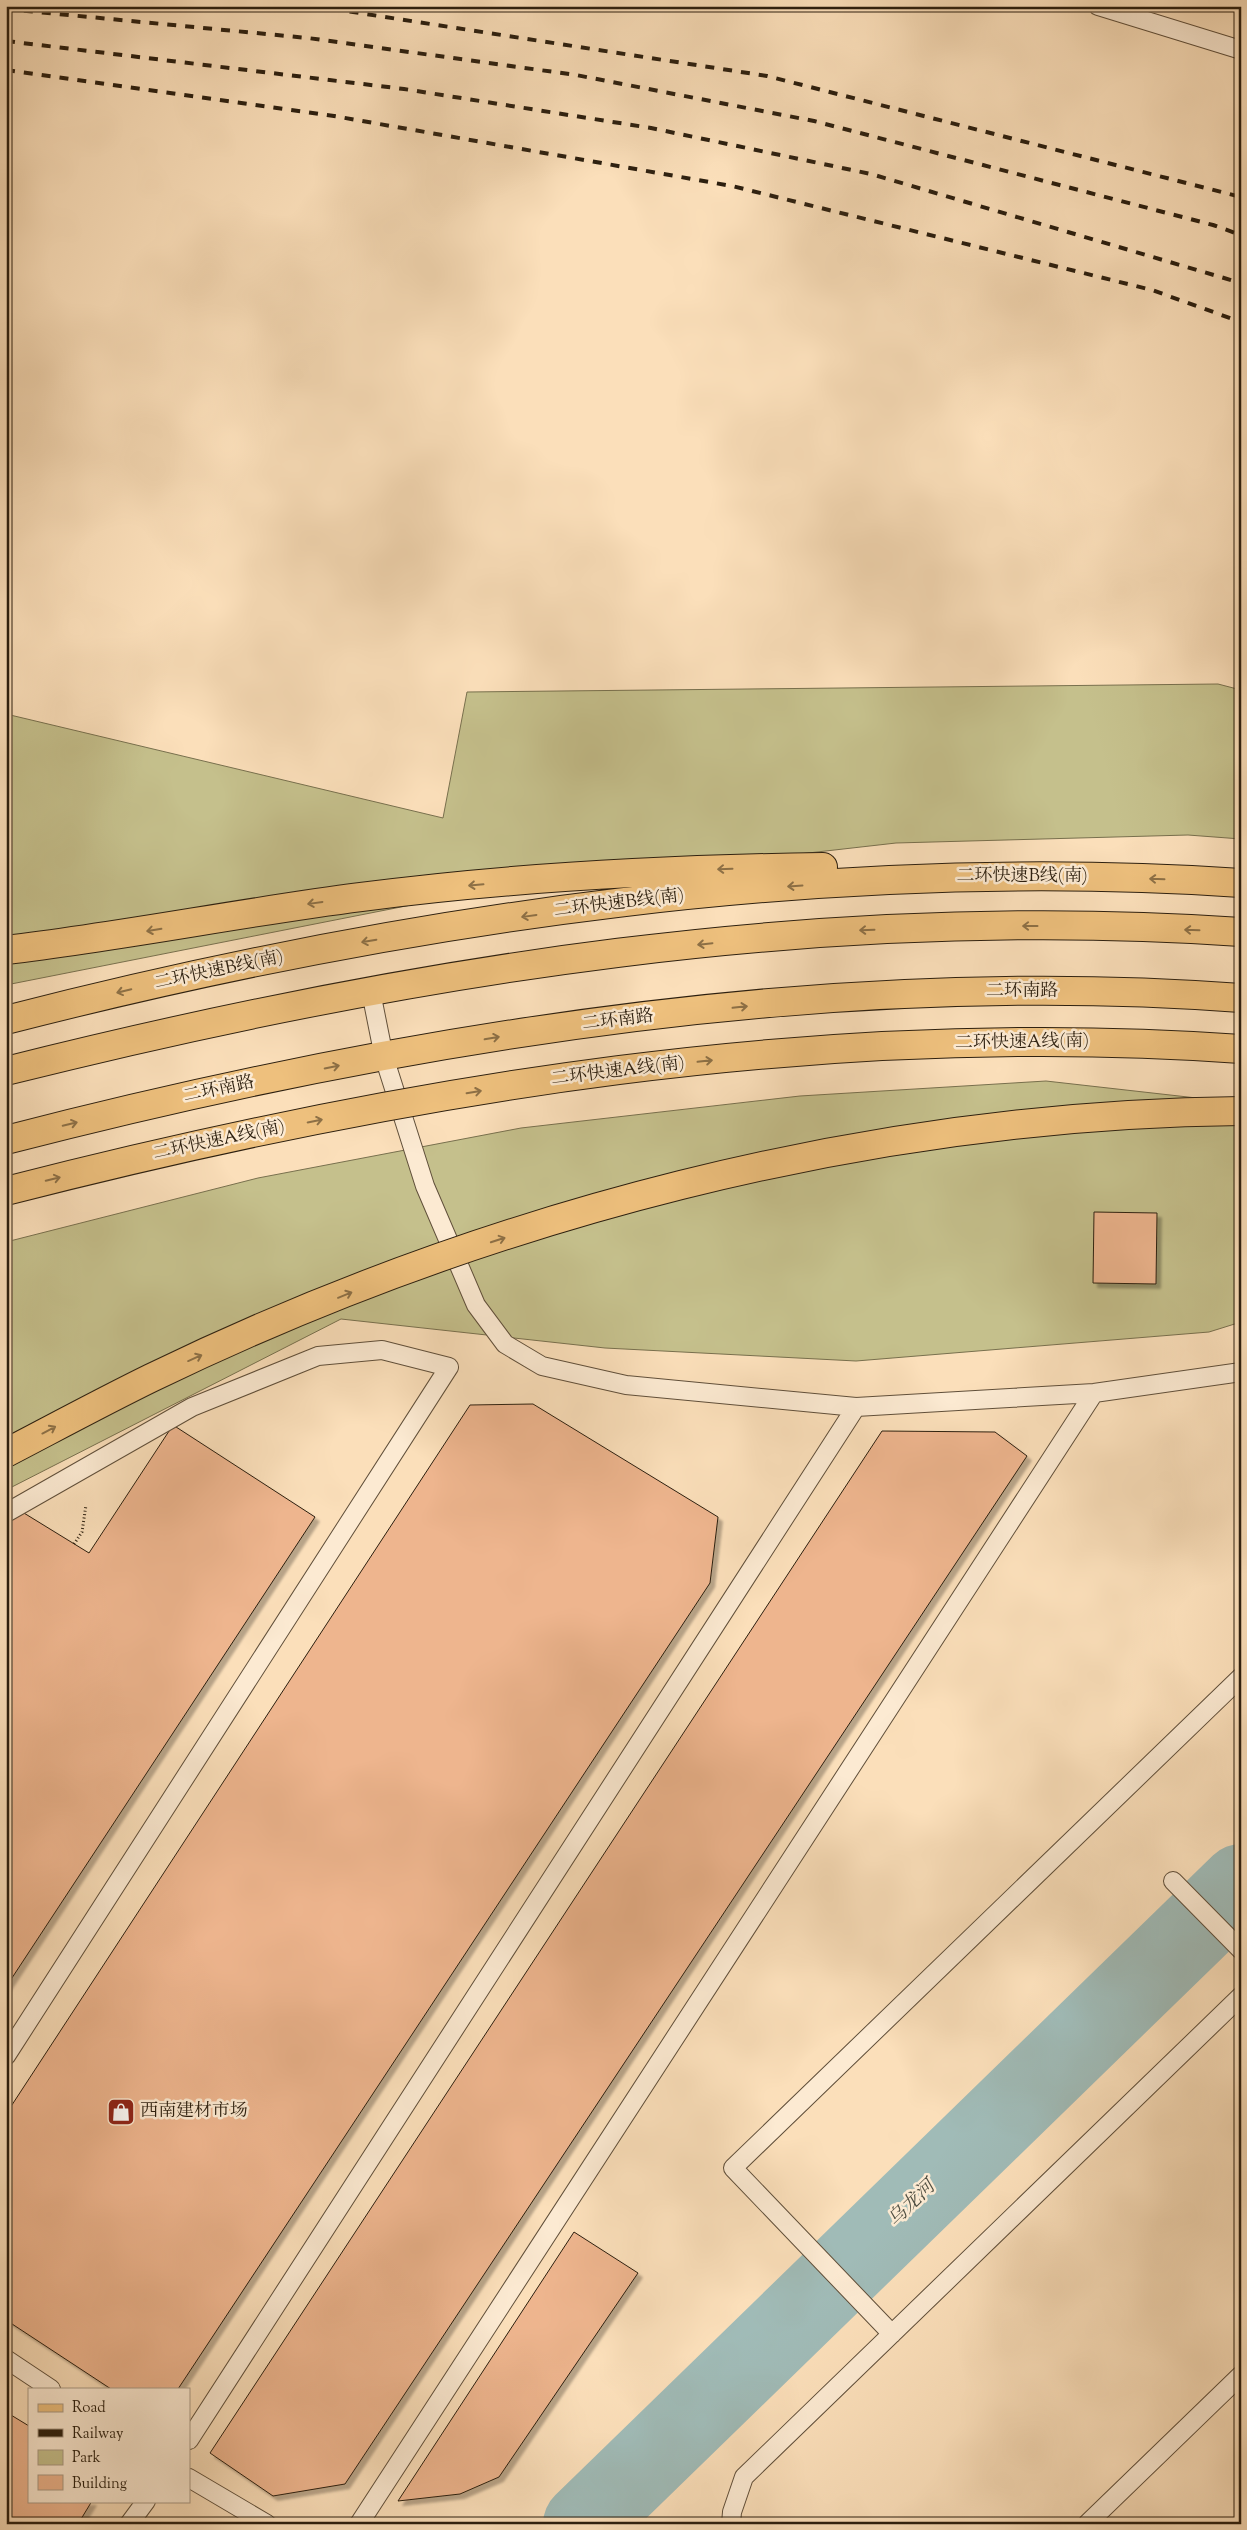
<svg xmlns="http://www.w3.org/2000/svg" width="1247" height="2530" viewBox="0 0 1247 2530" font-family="'Sorts Mill Goudy','Noto Serif SC',serif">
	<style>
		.green { fill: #c5c08c; stroke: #78704e }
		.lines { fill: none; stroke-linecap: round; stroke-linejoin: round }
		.river { stroke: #a0bbb7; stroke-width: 80 }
		.building { fill: #eeb58e; stroke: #2c1f0f; filter: url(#shadow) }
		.service-casing { stroke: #604f3a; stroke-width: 20 }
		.primary-casing { stroke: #2c1f0f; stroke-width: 30 }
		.trunk-casing { stroke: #2c1f0f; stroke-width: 30 }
		.path { stroke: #2c1f0f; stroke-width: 3; stroke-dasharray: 1 2.5; stroke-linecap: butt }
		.service { stroke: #fcead2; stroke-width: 18 }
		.primary { stroke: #eec07d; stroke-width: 28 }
		.trunk { stroke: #eec07d; stroke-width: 28 }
		.rail { stroke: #2c1f0f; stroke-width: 4; stroke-dasharray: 9 9; stroke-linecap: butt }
		.trunk-bridge-casing { stroke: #2c1f0f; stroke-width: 30; stroke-linecap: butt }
		.trunk-bridge { stroke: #eec07d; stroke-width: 28 }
		.oneway { stroke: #8d7046 }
		.labels { text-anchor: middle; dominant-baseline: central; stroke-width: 5; stroke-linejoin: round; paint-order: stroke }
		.street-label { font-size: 18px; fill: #2c1f0f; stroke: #fcead2 }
		.poi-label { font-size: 18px; fill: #2c1f0f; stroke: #fcead2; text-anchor: start }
		.water-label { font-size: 19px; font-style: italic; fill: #4f4e41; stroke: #fcead2 }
	</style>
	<defs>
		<filter id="shadow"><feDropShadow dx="4.5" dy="4.5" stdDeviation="1" flood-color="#0004"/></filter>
	</defs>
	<rect width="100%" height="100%" fill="#fbdfba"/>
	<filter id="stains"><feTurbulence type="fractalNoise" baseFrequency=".004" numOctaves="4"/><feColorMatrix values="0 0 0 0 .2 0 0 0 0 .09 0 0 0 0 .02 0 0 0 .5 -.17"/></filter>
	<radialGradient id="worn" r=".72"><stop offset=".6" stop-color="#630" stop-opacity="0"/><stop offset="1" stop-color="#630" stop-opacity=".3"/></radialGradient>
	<path class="green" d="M 1218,684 L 1241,690 L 1241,839 L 1188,835 L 896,843 L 492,889 L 6,985 L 6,714 L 443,818 L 467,692 Z
		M 1046,1081 L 1241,1103 L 1241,1322 L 1209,1332 L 856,1361 L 605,1348 L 341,1319 L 6,1490 L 6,1242 L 258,1178 L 521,1128 L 800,1096 Z"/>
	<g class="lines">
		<path class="river" d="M 583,2524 L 1241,1884"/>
	</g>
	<path class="building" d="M 1094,1212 L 1157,1213 L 1156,1284 L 1093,1283 Z
		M 533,1404 L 718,1517 L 710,1583 L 178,2389 L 111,2389 L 6,2320 L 6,2114 L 470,1405 Z
		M 173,1425 L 315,1517 L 6,1987 L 6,1516 L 19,1510 L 89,1553 Z
		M 882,1431 L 995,1432 L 1027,1456 L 345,2484 L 273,2496 L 210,2453 Z
		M 574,2232 L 638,2273 L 499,2477 L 460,2494 L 398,2501 Z
		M 6,2412 L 29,2426 L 29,2501 L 92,2501 L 78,2524 L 6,2524 Z"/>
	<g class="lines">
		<g class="service-casing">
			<path id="service" d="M 1098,6 L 1241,50
				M 371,992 L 384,1057 L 425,1186 L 476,1305 L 505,1344 L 542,1366 L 626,1385 L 856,1407 L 1094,1393 L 1241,1372
				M 6,1513 L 192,1407 L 318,1356 L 382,1350 L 449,1367 L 6,2056
				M 1173,1881 L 1241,1950
				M 892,2334 L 733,2168 L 1241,1677
				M 6,2359 L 51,2389
				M 189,2440 L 856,1407
				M 189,2478 L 267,2524
				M 129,2524 L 146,2501
				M 359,2524 L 1094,1393
				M 731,2524 L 732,2512 L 744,2477 L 1241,1996
				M 1087,2524 L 1241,2375"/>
		</g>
		<g class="primary-casing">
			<path id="primary" d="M 6,1071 C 408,970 826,903 1241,932
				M 6,1140 C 400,1038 834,967 1241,998"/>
		</g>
		<g class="trunk-casing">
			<path id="trunk" d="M 6,950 C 125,936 243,912 361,897 C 514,877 669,869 823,867
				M 6,1020 C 402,918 832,855 1241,883"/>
		</g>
		<path class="path" d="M 74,1544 L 82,1532 L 86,1505"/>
		<use href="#service" class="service"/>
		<use href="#primary" class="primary"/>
		<use href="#trunk" class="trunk"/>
		<path class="rail" d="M 314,6 L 767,76 L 1241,197
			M 6,9 L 308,38 L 576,75 L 814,121 L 1213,225 L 1241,235
			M 6,41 L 404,89 L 651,128 L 871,174 L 1241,283
			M 6,70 L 334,116 L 732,186 L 1152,290 L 1241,322"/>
		<g class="trunk-bridge-casing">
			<path id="trunk-bridge" d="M 6,1191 C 407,1088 826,1019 1241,1049
				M 6,1453 C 54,1428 102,1402 151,1378 C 487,1215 866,1115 1241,1111"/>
		</g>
		<use href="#trunk-bridge" class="trunk-bridge"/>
	</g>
	<defs><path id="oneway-shaft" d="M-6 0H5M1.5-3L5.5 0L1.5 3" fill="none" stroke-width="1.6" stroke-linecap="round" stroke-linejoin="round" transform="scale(1.25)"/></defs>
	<g class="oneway">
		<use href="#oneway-shaft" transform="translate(725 869) rotate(178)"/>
		<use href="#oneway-shaft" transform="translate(1157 879) rotate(-178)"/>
		<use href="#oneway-shaft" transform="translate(476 885) rotate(175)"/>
		<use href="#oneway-shaft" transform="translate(795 886) rotate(176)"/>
		<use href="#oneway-shaft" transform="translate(315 903) rotate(172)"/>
		<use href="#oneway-shaft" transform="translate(529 916) rotate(172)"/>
		<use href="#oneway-shaft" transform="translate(1030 926) rotate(180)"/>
		<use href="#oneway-shaft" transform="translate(154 930) rotate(171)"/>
		<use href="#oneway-shaft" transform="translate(867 930) rotate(178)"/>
		<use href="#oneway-shaft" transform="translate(1192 930) rotate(-178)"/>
		<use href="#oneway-shaft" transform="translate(369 941) rotate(170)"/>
		<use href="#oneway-shaft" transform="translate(705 944) rotate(174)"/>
		<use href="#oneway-shaft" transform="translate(124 991) rotate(167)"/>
		<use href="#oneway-shaft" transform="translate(740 1007) rotate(-6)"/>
		<use href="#oneway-shaft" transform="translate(492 1038) rotate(-10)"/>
		<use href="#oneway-shaft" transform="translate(705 1061) rotate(-6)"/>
		<use href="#oneway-shaft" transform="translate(332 1067) rotate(-11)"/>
		<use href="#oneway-shaft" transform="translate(474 1092) rotate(-9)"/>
		<use href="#oneway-shaft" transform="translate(315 1121) rotate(-11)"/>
		<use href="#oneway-shaft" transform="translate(70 1124) rotate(-13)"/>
		<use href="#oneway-shaft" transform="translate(53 1179) rotate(-14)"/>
		<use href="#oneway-shaft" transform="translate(498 1240) rotate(-18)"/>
		<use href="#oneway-shaft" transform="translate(345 1295) rotate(-22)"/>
		<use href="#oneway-shaft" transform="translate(195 1358) rotate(-24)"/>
		<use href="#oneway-shaft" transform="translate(49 1430) rotate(-28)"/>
	</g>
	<defs>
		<g id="shop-square" transform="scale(1.4375)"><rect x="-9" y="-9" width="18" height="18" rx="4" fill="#8f2418" stroke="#fcead2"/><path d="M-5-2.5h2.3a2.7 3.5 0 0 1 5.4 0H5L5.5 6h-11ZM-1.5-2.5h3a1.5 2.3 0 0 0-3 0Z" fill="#fff"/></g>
	</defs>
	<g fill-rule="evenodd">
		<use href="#shop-square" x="121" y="2112"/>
	</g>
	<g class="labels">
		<g class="street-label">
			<text x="1022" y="877">二环快速B线(南)</text>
			<text transform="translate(619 904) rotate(-7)">二环快速B线(南)</text>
			<text transform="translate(219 971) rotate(-12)">二环快速B线(南)</text>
			<text x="1022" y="992">二环南路</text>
			<text transform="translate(618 1021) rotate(-7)">二环南路</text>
			<text transform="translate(1022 1043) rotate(-1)">二环快速A线(南)</text>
			<text transform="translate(618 1072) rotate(-7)">二环快速A线(南)</text>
			<text transform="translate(219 1090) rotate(-12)">二环南路</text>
			<text transform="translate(219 1141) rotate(-12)">二环快速A线(南)</text>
		</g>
		<g class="poi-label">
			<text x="140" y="2112">西南建材市场</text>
		</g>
		<g class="water-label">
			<text transform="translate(912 2204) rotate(-44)">乌龙河</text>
		</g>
	</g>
	<rect width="1247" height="2530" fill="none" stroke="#fbdfba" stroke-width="25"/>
	<rect x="8" y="8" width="1232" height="2515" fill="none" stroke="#2c1f0f" stroke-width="2.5"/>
	<rect x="12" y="12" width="1222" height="2505" fill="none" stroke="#2c1f0f"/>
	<rect x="28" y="2388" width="162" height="115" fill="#fcead2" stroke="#a99984"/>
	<rect x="38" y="2404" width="25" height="8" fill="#eec07d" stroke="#a99984"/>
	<text x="72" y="2412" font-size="15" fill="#2c1f0f">Road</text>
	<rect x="38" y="2429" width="25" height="8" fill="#2c1f0f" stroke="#a99984"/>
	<text x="72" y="2438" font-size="15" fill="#2c1f0f">Railway</text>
	<rect x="38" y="2450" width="25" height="15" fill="#c5c08c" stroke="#a99984"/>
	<text x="72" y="2462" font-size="15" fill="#2c1f0f">Park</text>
	<rect x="38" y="2475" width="25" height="15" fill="#eeb58e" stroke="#a99984"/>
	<text x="72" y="2488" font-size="15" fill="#2c1f0f">Building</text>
	<rect width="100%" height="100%" filter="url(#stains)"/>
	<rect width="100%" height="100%" fill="url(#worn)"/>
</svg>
